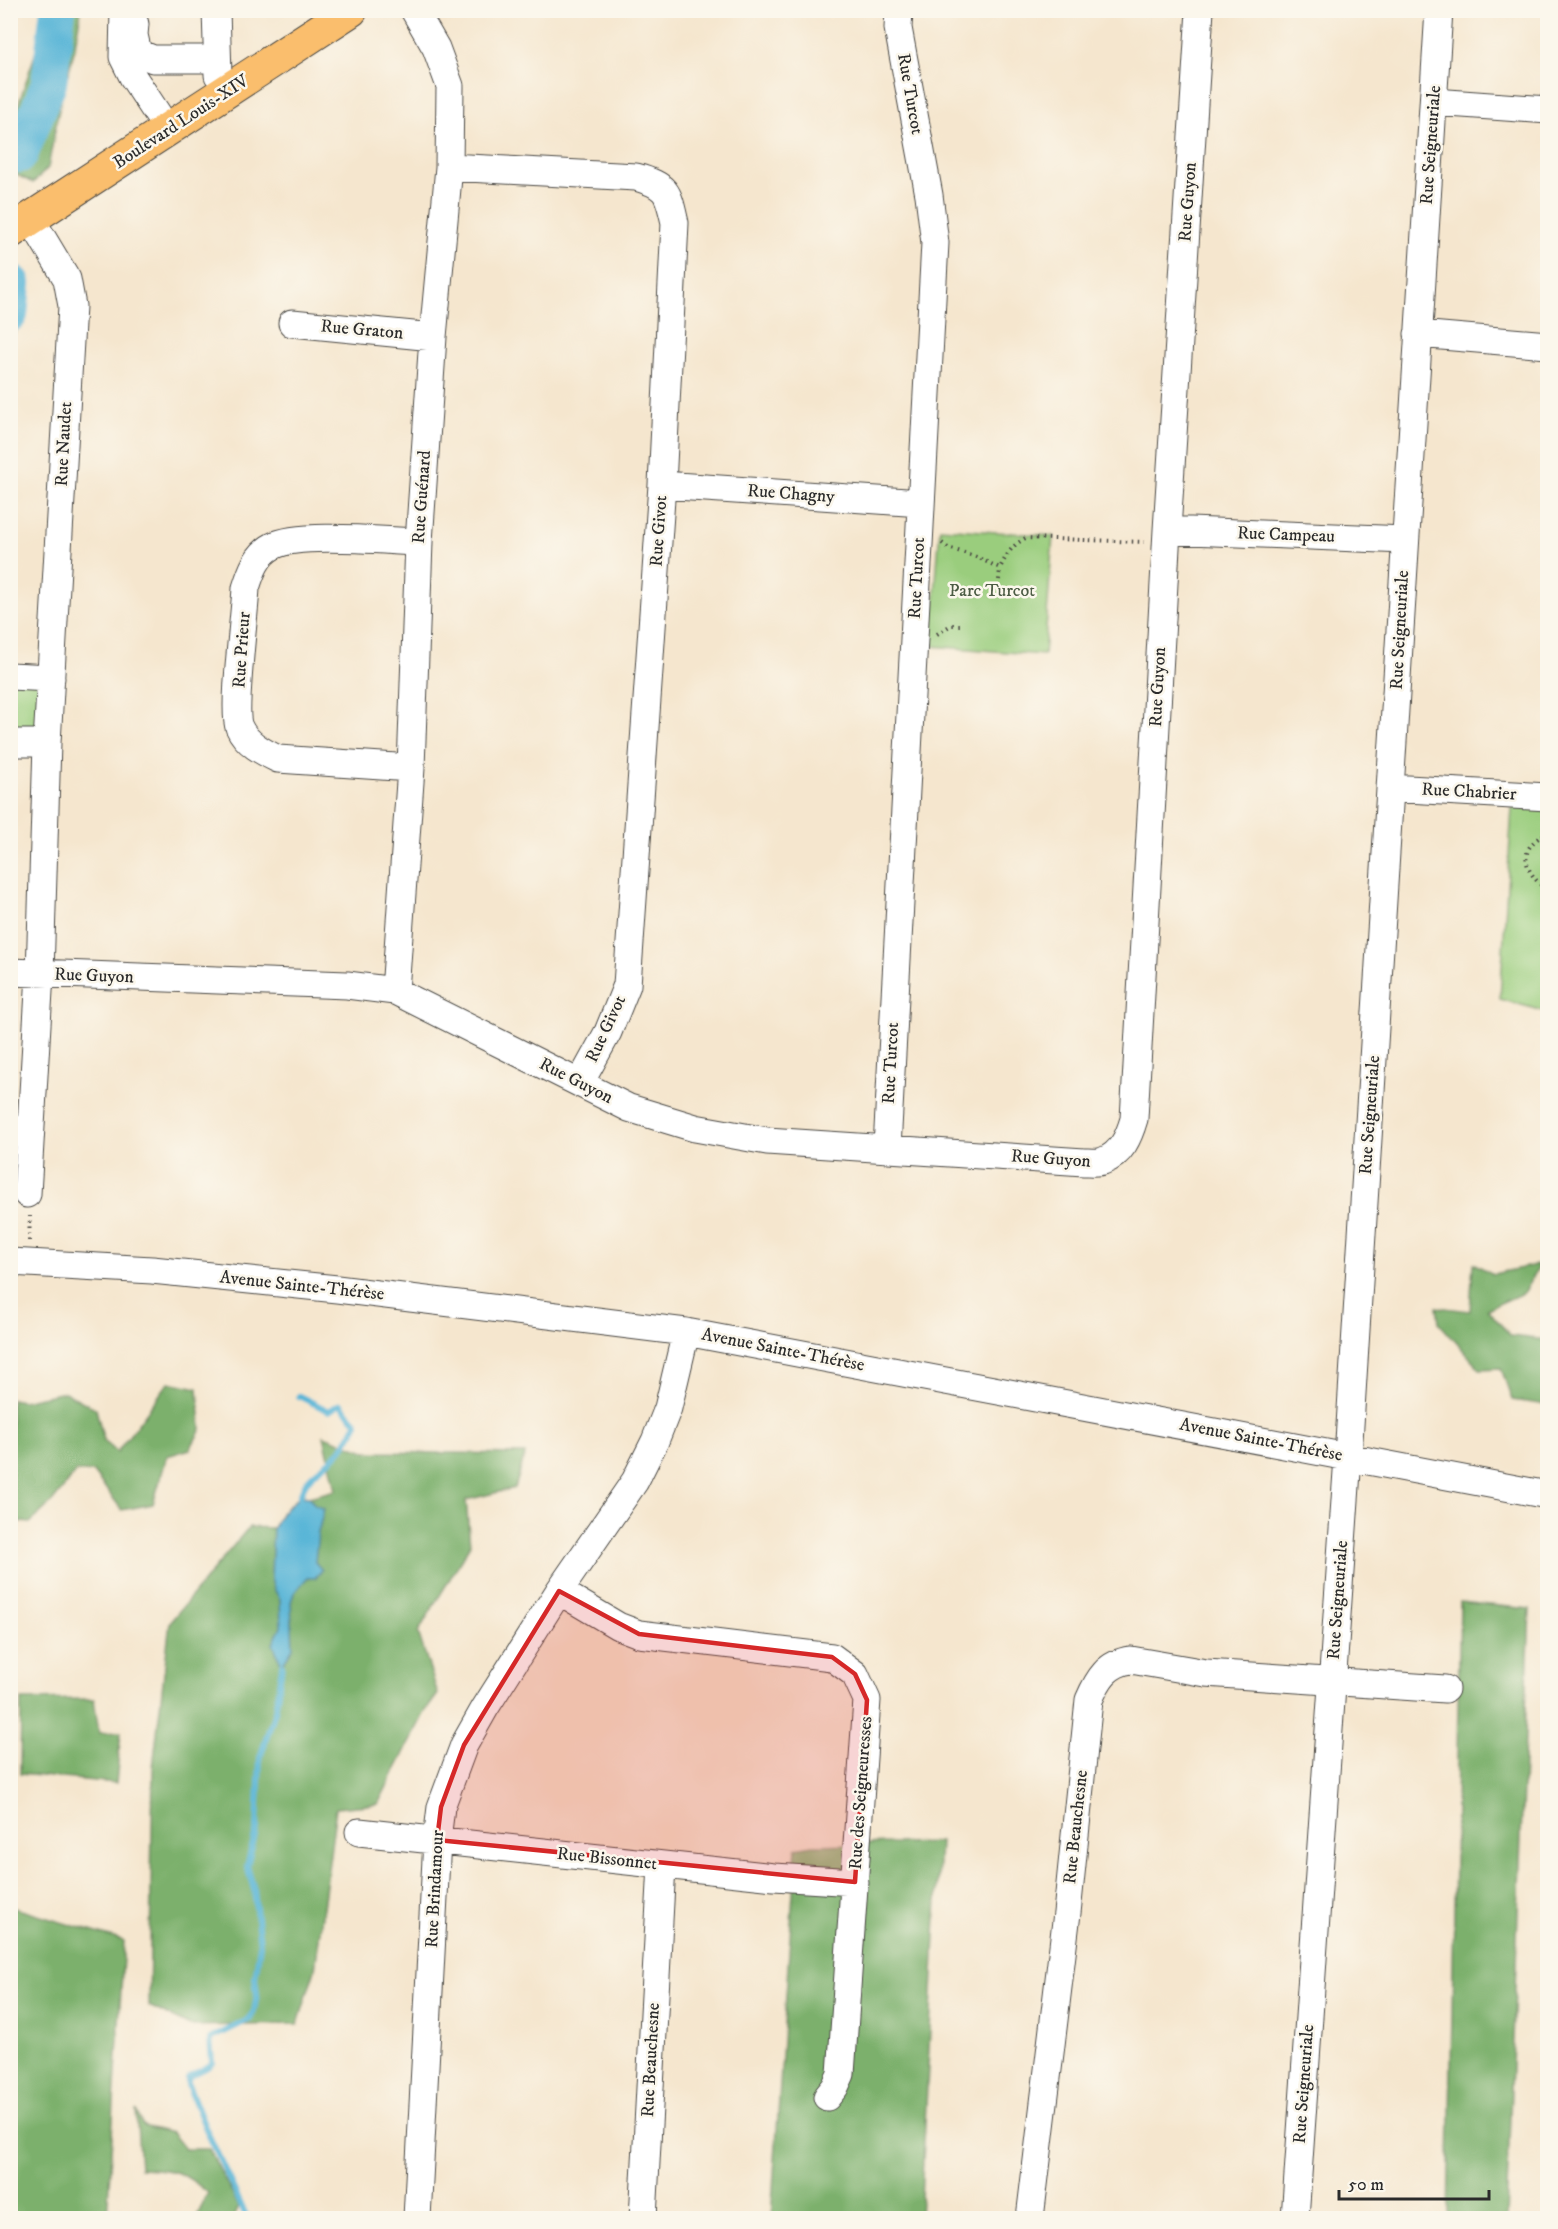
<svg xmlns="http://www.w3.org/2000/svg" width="1558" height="2229" viewBox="0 0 1558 2229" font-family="'IM FELL DW Pica',serif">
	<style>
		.green { fill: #9acd7d; stroke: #627c54; stroke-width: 1.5 }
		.forest { fill: #7bb06c; stroke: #536e4c; stroke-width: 1.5 }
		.water { fill: #59b5d7; stroke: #427081; stroke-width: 1.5 }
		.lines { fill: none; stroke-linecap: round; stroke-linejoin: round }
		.stream { stroke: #59b5d7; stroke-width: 6 }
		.river { stroke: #59b5d7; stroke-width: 36 }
		.minor-casing { stroke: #494743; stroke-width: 29 }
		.major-casing { stroke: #494743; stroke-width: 35 }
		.path { stroke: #494743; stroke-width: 4; stroke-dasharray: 1.5 4.5; stroke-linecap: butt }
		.minor { stroke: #fff; stroke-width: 27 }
		.major { stroke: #fabe6d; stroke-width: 33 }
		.marked { fill: #d62828; fill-opacity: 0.2; stroke: #d62828; stroke-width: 4.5; stroke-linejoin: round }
		.labels { text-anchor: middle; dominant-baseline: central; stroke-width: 5; stroke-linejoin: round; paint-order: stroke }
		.street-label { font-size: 18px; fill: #2b2b2b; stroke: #fbf7ec }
		.park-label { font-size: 18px; fill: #4c5c44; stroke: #fbf7ec }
	</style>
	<rect width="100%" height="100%" fill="#fbf7ec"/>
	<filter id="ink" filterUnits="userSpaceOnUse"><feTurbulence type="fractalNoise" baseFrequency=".0167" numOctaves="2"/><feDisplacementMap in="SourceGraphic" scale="12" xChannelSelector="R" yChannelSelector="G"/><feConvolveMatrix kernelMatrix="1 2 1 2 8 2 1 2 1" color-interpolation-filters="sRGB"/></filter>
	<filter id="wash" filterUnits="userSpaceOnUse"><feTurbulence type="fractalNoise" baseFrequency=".008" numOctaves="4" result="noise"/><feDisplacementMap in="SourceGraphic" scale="24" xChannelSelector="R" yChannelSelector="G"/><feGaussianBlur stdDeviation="1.35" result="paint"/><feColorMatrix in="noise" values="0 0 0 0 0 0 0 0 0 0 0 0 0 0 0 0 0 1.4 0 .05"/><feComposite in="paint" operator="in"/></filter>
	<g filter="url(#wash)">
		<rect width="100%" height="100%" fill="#f5e6ce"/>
		<path class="green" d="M 940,528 L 1053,536 L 1044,655 L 931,646 Z
			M 10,676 L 51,678 L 47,743 L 11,743 Z
			M 1512,808 L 1547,810 L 1547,1012 L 1500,999 Z"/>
		<path class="forest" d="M 47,11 L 81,11 L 74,51 L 60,104 L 48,168 L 33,183 L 11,172 L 11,126 L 48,16 Z
			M 21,273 L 27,299 L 11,342 L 11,278 Z
			M 1473,1263 L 1493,1274 L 1541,1264 L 1523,1293 L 1487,1309 L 1511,1336 L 1547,1340 L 1547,1405 L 1512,1400 L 1501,1368 L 1480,1369 L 1439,1323 L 1437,1307 L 1470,1311 Z
			M 169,1382 L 198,1388 L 201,1429 L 190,1449 L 167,1456 L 153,1504 L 122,1510 L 93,1472 L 76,1472 L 53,1501 L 30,1523 L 11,1521 L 11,1399 L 22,1401 L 65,1392 L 96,1409 L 104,1441 L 117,1452 Z
			M 324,1436 L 368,1452 L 525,1454 L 515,1488 L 466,1500 L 470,1545 L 418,1632 L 438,1694 L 425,1712 L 378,1804 L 336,1808 L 315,1969 L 298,2024 L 190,2026 L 149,2006 L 153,1767 L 170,1622 L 249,1527 L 273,1528 L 282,1512 L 300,1496 L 309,1497 L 336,1490 Z
			M 1460,1602 L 1530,1609 L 1506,2218 L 1448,2218 Z
			M 94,1699 L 99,1733 L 121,1732 L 116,1783 L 20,1774 L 21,1700 Z
			M 940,1842 L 920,2218 L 771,2218 L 796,1848 L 813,1845 Z
			M 11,1907 L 124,1941 L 107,2218 L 11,2218 Z
			M 136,2110 L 143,2126 L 172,2133 L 185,2149 L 209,2149 L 239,2207 L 234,2218 L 198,2218 L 198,2214 L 208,2193 C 181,2170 175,2170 140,2168 Z"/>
		<path class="water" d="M 300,1496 L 309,1497 L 315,1505 L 324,1509 L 318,1533 L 315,1562 L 322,1570 L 315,1578 L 307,1578 L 294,1593 L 291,1602 L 293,1648 L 282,1665 L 273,1644 L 281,1626 L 280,1599 L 274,1589 L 271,1579 L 273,1528 L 282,1512 Z"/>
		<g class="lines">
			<path class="stream" d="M 299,1396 L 329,1411 L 340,1404 L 357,1423 C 351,1436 344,1448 333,1458 C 317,1473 308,1473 300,1496
				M 247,2218 L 206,2129 L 188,2085 L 188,2078 C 196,2071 206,2070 212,2063 L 210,2039 L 250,2019 L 254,2011 L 257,1994 L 255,1978 L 260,1945 L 254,1890 L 247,1866 L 257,1828 L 260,1758 L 275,1711 L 282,1665"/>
			<path class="river" d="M 20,155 L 49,83 L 58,10
				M 10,314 L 13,283"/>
		</g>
	</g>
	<g filter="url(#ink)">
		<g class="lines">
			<g class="minor-casing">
				<path id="minor" d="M 124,10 L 123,57 L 133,77 L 168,130
					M 216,10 L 218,75
					M 135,24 L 134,35 L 138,53 L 153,59 L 217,59
					M 1434,102 L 1548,110
					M 449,167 L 636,177 C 668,186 668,192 675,223 L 662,485 L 627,985 L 608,1032 L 580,1083
					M 292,323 L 433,337
					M 1418,334 L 1548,345
					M 662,485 L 921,503
					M 1167,530 L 1405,540
					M 10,676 L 51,678
					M 10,743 L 47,743
					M 411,768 L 278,759 C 263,752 246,743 239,727 C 232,711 245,612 246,588 C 251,572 257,554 273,546 C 299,532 386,541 419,542
					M 1390,788 L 1548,797
					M 10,972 L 347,985 L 395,991 L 629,1108 L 695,1128 L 767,1141 L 1084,1162 C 1089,1162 1098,1163 1103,1161 C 1122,1154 1129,1136 1134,1119 L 1167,530 L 1200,10
					M 395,991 L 411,768 L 419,542 L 433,337 L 449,167 L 450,86 L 436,48 L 414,10
					M 887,1148 L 935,243 L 929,195 L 898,28 L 899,10
					M 27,1194 L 40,974 L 47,743 L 72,306 L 67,279 L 31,219
					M 10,1262 L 152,1270 L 337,1289 L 686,1332 L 1548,1495
					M 559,1591 L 618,1626 L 639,1634 L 832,1657 L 855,1674 L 867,1700 L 841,2074 L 835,2087 L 827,2097
					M 359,1832 L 774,1877 L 855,1882
					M 417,2218 L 437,1840 L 441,1807 L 464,1745 L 485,1708 L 559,1591 L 635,1481 L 655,1441 L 668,1408 L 686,1332
					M 643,2218 L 662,1865
					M 1030,2218 L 1067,1913 L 1089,1700 C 1098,1679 1107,1663 1131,1660 L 1206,1673 L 1445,1689
					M 1295,2218 L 1348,1457 L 1439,10"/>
			</g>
			<g class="major-casing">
				<path id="major" d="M 10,232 L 351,10"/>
			</g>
			<path class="path" d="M 942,543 L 948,548 L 974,556 L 1000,568 C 1007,554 1012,545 1026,538 L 1144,542
				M 999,580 L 1000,568
				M 937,634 L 951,625 L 963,625
				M 1545,818 L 1548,829
				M 1541,885 C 1521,866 1520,845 1548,833
				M 29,1241 L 30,1216"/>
			<use href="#minor" class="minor"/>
			<use href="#major" class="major"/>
		</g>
	</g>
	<path class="marked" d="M 559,1591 L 639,1634 L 832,1657 L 855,1674 L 867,1700 L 855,1882 L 437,1840 L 441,1807 L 464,1745 Z"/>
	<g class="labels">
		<g class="street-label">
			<text transform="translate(910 94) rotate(80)">Rue Turcot</text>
			<text transform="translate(181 122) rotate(-33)">Boulevard Louis-XIV</text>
			<text transform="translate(1431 145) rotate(-86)">Rue Seigneuriale</text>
			<text transform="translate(1188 202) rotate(-86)">Rue Guyon</text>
			<text transform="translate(362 330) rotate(5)">Rue Graton</text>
			<text transform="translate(64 444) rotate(-87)">Rue Naudet</text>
			<text transform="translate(791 494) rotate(4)">Rue Chagny</text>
			<text transform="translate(422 497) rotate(-86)">Rue Guénard</text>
			<text transform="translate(659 531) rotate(-86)">Rue Givot</text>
			<text transform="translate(1286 535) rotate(2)">Rue Campeau</text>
			<text transform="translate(917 578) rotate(-87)">Rue Turcot</text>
			<text transform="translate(1400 630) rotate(-87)">Rue Seigneuriale</text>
			<text transform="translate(242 650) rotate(-86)">Rue Prieur</text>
			<text transform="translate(1158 687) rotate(-87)">Rue Guyon</text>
			<text transform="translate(1469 792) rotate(3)">Rue Chabrier</text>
			<text transform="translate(94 976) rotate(2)">Rue Guyon</text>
			<text transform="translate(606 1029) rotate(-65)">Rue Givot</text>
			<text transform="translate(891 1063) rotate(-87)">Rue Turcot</text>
			<text transform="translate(576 1081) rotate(27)">Rue Guyon</text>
			<text transform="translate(1370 1115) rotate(-86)">Rue Seigneuriale</text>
			<text transform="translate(1051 1159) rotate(4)">Rue Guyon</text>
			<text transform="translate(302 1286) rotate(6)">Avenue Sainte-Thérèse</text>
			<text transform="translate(783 1350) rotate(11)">Avenue Sainte-Thérèse</text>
			<text transform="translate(1261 1440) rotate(11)">Avenue Sainte-Thérèse</text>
			<text transform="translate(1338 1600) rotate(-86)">Rue Seigneuriale</text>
			<text transform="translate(861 1793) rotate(-86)">Rue des Seigneuresses</text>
			<text transform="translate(1076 1827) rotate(-84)">Rue Beauchesne</text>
			<text transform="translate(607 1859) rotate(6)">Rue Bissonnet</text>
			<text transform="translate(435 1889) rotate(-87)">Rue Brindamour</text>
			<text transform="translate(651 2060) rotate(-87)">Rue Beauchesne</text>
			<text transform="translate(1304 2084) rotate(-86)">Rue Seigneuriale</text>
		</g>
		<g class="park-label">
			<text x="992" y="591">Parc Turcot</text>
		</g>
	</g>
	<rect width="1558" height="2229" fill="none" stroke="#fbf7ec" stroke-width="36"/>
	<path d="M1339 2190v9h150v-9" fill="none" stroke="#2b2b2b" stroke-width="3"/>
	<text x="1348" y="2190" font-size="18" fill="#2b2b2b" stroke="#fbf7ec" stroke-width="4.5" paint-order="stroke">50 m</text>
</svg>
